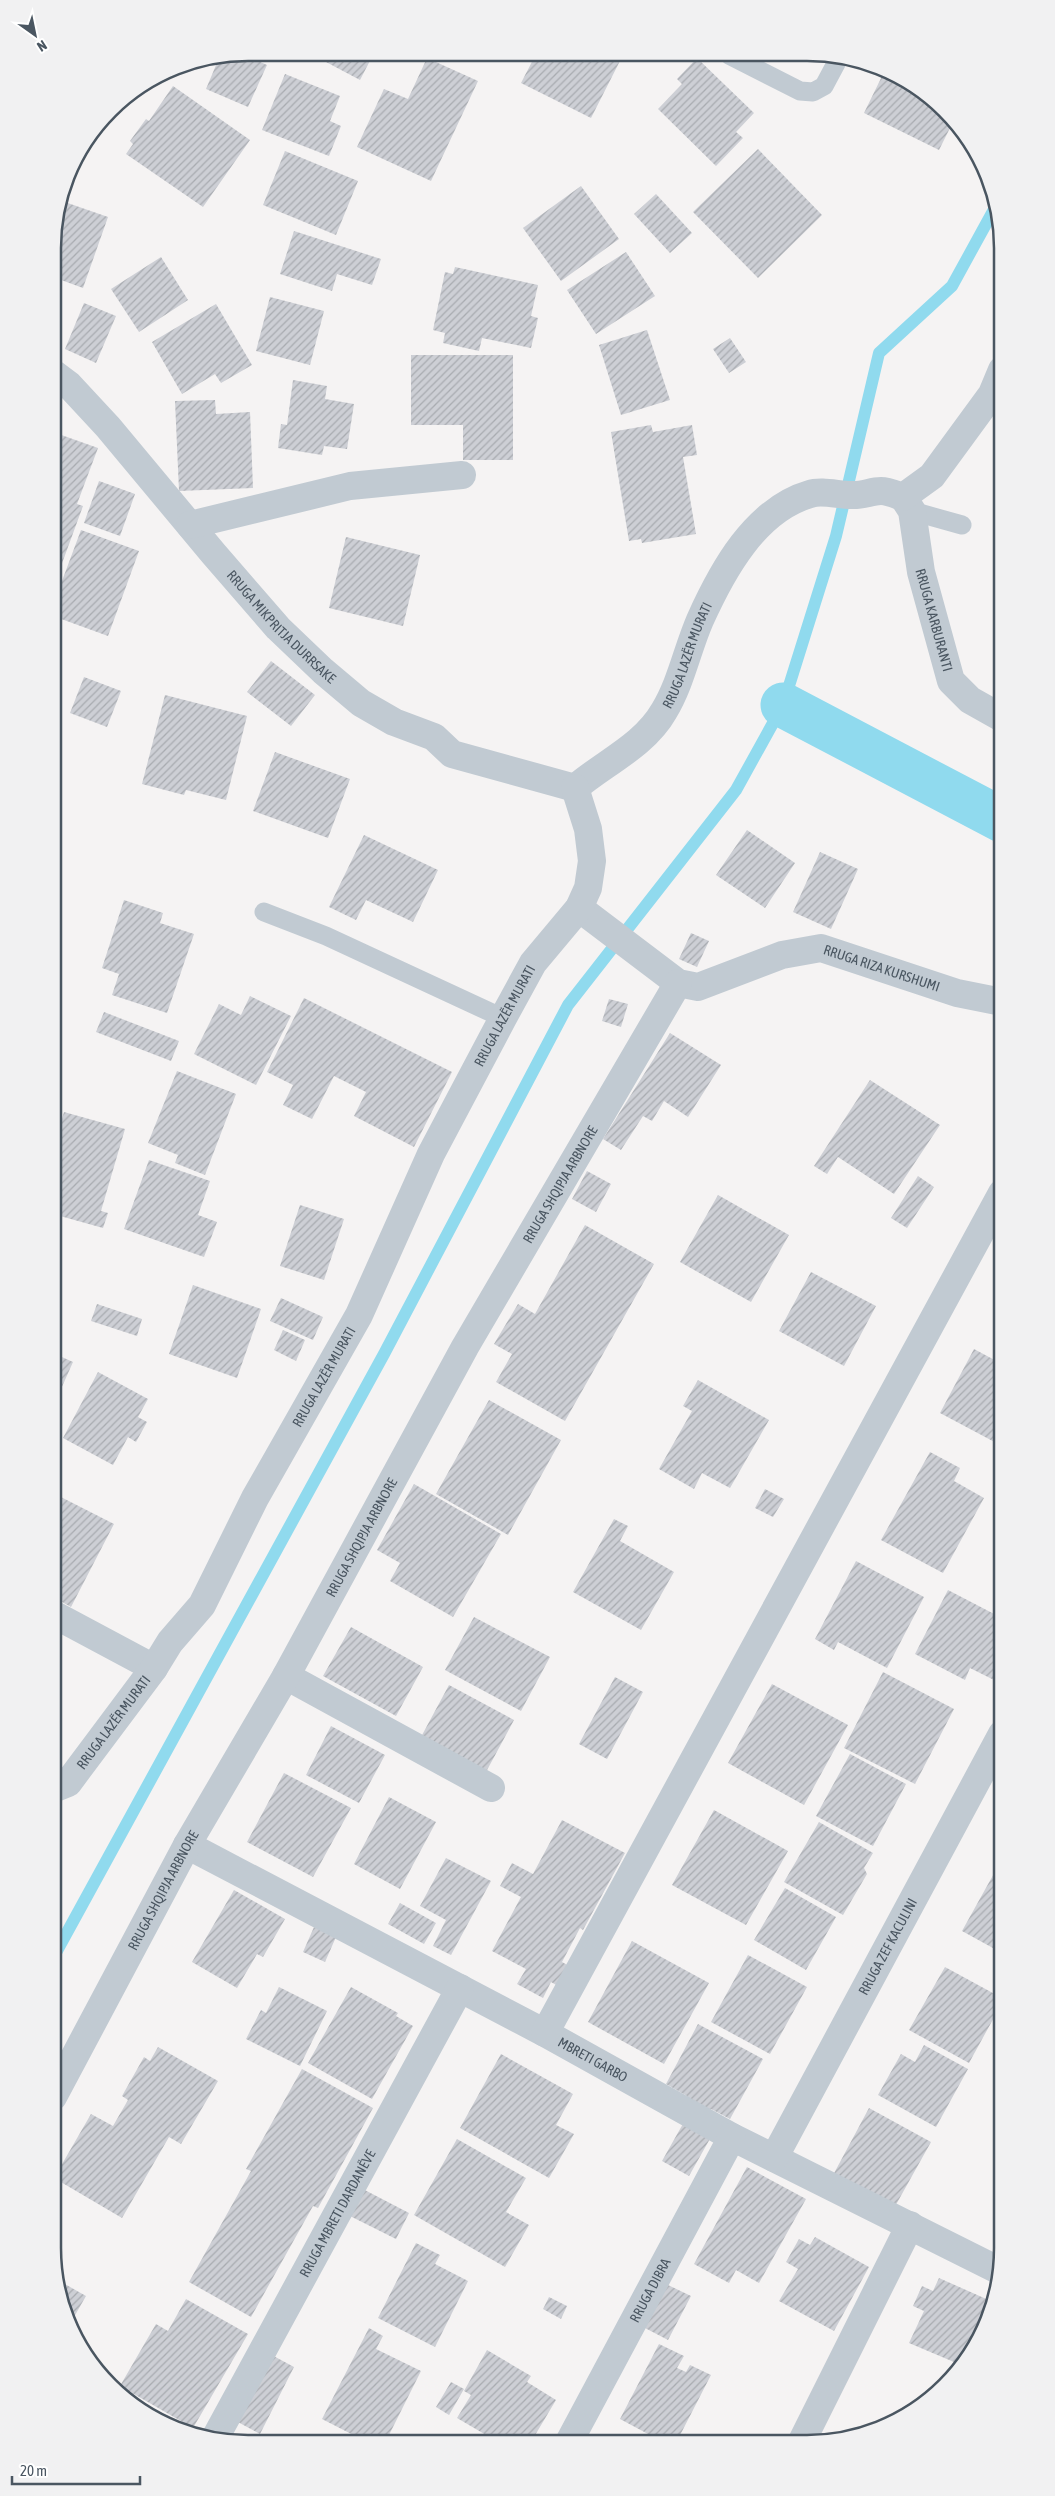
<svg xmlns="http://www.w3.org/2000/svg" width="1055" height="2496" viewBox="0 0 1055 2496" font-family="'Asap Condensed',sans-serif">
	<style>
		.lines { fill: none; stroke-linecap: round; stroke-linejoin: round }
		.stream { stroke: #90daee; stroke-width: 12 }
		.canal { stroke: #90daee; stroke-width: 45 }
		.building { fill: url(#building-hatch) }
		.lane { stroke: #c1cad2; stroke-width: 19 }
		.street { stroke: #c1cad2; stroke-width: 28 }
		.labels { text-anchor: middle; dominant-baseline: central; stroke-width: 4; stroke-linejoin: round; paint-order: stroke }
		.street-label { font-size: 14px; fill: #4a5661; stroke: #fff }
		.rim { fill: none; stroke: #4a5661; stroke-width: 2.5 }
	</style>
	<defs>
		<pattern id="building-hatch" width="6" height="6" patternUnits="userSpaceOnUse" patternTransform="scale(1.25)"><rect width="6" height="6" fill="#cdcfd5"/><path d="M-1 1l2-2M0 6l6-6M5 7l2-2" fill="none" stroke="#a8abb0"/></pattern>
	</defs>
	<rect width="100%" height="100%" fill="#f5f3f3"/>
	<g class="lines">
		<path class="stream" d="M 53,1958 L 384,1354 L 568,1005 L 736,790 L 783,705 L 836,536 L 879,353 L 952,286 L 997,204"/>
		<path class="canal" d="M 783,705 L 1002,820"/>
	</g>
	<path class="building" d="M 309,53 L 374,53 L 360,80 Z
		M 242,54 L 267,65 L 248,107 L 206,89 L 219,58 Z
		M 505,54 L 521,54 L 518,60 Z
		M 536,54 L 609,55 L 623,55 L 591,118 L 521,83 Z
		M 427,58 L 478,81 L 431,181 L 357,147 L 384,89 L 408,99 Z
		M 697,58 L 754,113 L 736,132 L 743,138 L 716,166 L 658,109 L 682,84 L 677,79 Z
		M 885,70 L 894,73 L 936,101 L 953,122 L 939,150 L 864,113 Z
		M 285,74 L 340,96 L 330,121 L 341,126 L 329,156 L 262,130 Z
		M 173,86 L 250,140 L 203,207 L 126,154 L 133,144 L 130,141 L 146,119 L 149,121 Z
		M 758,149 L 822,215 L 758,278 L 693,212 Z
		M 285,151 L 358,181 L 336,235 L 263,205 Z
		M 581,186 L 619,239 L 561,281 L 523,228 Z
		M 656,194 L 692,233 L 670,253 L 634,214 Z
		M 62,201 L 108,217 L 83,288 L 53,277 L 53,235 Z
		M 294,231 L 381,259 L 372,285 L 337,274 L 332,291 L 280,274 Z
		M 626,252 L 655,296 L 596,334 L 567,290 Z
		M 161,257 L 188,300 L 139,332 L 111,289 Z
		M 455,267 L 538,285 L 531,316 L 538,318 L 531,348 L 482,338 L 479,351 L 443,343 L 445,333 L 433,330 L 445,272 L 453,274 Z
		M 270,297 L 324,311 L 310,365 L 256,351 Z
		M 84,303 L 116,316 L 96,363 L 65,349 Z
		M 216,304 L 252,365 L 221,383 L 215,374 L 182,394 L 152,342 Z
		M 647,330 L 670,400 L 621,415 L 599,345 Z
		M 730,338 L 746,362 L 729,373 L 713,349 Z
		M 411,355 L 513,355 L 513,460 L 463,460 L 463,425 L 411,425 Z
		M 293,380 L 327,386 L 325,399 L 354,404 L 347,449 L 324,446 L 322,455 L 278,448 L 281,424 L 287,425 Z
		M 215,400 L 216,414 L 250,412 L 253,488 L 179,491 L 175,401 Z
		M 651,425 L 653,432 L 692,425 L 697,455 L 683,457 L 696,534 L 642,543 L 641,539 L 629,541 L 611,432 Z
		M 53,432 L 98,448 L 77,504 L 83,506 L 53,588 Z
		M 99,481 L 135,494 L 120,536 L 84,523 Z
		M 81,530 L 139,551 L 108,636 L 53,616 L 53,605 Z
		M 346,537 L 420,555 L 403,626 L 329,608 Z
		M 271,661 L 315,695 L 291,726 L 247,692 Z
		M 84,677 L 121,691 L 107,727 L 70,713 Z
		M 165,695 L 247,716 L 226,800 L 186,790 L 184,795 L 142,784 Z
		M 53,701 L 58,703 L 53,717 Z
		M 275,752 L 350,779 L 328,838 L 253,811 Z
		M 747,830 L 795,863 L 765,908 L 716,875 Z
		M 364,835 L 438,870 L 413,922 L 366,900 L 356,920 L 329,907 Z
		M 820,852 L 858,869 L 831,929 L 793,912 Z
		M 124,900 L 163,913 L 160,923 L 194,934 L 167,1013 L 112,995 L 119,974 L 102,968 Z
		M 691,933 L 709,941 L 697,967 L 679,959 Z
		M 250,996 L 291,1016 L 256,1085 L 194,1054 L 219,1004 L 241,1015 Z
		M 304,998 L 452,1072 L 414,1147 L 354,1116 L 366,1092 L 334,1076 L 312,1119 L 283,1105 L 293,1085 L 267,1072 Z
		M 609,999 L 628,1004 L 621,1027 L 602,1021 Z
		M 104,1012 L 179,1041 L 171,1061 L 96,1032 Z
		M 670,1033 L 721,1065 L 688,1117 L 664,1101 L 652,1121 L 643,1116 L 621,1150 L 603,1139 Z
		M 177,1071 L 236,1094 L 205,1175 L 175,1163 L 178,1155 L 148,1143 Z
		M 870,1080 L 940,1125 L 894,1194 L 838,1157 L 827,1174 L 814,1166 Z
		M 64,1112 L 125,1129 L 101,1211 L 108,1213 L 103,1228 L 53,1214 L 53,1150 Z
		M 149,1160 L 210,1181 L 198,1215 L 217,1222 L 204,1257 L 124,1229 Z
		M 587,1171 L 611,1184 L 596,1212 L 572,1199 Z
		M 918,1176 L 934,1187 L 907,1228 L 891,1218 Z
		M 718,1195 L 789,1235 L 751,1302 L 680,1262 Z
		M 300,1205 L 344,1219 L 324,1280 L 280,1266 Z
		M 585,1225 L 654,1264 L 565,1421 L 496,1382 L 512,1354 L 494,1344 L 518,1304 L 535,1314 Z
		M 811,1272 L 876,1306 L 844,1366 L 779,1331 Z
		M 193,1285 L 261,1309 L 237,1378 L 169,1354 Z
		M 281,1298 L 323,1317 L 313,1340 L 270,1321 Z
		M 97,1304 L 142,1319 L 137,1336 L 91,1321 Z
		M 283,1330 L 305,1340 L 296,1361 L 274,1350 Z
		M 974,1349 L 1002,1364 L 1002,1446 L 940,1413 Z
		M 53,1353 L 73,1362 L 53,1407 Z
		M 98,1372 L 148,1399 L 138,1417 L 147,1422 L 136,1442 L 128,1437 L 113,1465 L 63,1438 Z
		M 698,1380 L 769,1420 L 730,1488 L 702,1473 L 694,1489 L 659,1469 L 692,1411 L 683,1406 Z
		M 489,1400 L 561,1440 L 508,1535 L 436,1494 Z
		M 930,1452 L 960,1468 L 954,1481 L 984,1498 L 943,1573 L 881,1540 Z
		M 414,1484 L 501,1534 L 453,1617 L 390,1581 L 400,1563 L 377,1550 Z
		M 765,1489 L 784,1499 L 773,1517 L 755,1508 Z
		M 53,1493 L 114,1524 L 71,1607 L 53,1597 Z
		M 614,1519 L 628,1526 L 620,1541 L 674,1572 L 641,1630 L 573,1592 Z
		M 856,1561 L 924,1597 L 887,1668 L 838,1642 L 834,1650 L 815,1639 Z
		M 948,1590 L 998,1616 L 993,1625 L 1002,1630 L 1002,1668 L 996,1681 L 970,1668 L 965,1680 L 915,1654 Z
		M 474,1617 L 550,1657 L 521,1711 L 445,1670 Z
		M 351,1627 L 423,1667 L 396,1716 L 323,1676 Z
		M 883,1672 L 954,1709 L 915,1784 L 844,1748 Z
		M 615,1677 L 643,1692 L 607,1759 L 579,1744 Z
		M 772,1684 L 848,1725 L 804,1805 L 728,1763 Z
		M 449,1685 L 514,1720 L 486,1772 L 421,1737 Z
		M 331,1726 L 385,1755 L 359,1803 L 306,1775 Z
		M 850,1754 L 906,1784 L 873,1846 L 816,1816 Z
		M 284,1773 L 351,1808 L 313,1877 L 247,1842 Z
		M 389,1797 L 436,1822 L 400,1889 L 354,1864 Z
		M 714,1810 L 788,1851 L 746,1925 L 672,1885 Z
		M 562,1820 L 625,1853 L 583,1930 L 580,1928 L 562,1962 L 569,1966 L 558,1986 L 551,1982 L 543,1998 L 517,1984 L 526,1969 L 492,1951 L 521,1897 L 500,1886 L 512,1863 L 533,1874 Z
		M 819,1822 L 873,1853 L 864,1868 L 867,1874 L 843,1915 L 784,1882 Z
		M 53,1849 L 59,1852 L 53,1864 Z
		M 446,1858 L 491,1881 L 451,1955 L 433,1946 L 446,1920 L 420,1906 Z
		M 1002,1859 L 1002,1953 L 962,1931 Z
		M 785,1888 L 836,1917 L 806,1970 L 754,1940 Z
		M 234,1890 L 285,1919 L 263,1957 L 257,1954 L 237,1988 L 192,1962 Z
		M 400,1903 L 436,1923 L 424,1944 L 388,1924 Z
		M 314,1927 L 336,1937 L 325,1962 L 303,1952 Z
		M 632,1941 L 709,1983 L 664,2064 L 588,2022 Z
		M 748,1955 L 807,1987 L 770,2054 L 711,2022 Z
		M 945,1967 L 1002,1998 L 1002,2003 L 969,2063 L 909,2030 Z
		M 279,1987 L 327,2011 L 300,2066 L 246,2039 L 261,2010 L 266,2013 Z
		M 351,1987 L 398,2013 L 396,2016 L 413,2026 L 372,2099 L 308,2063 Z
		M 698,2024 L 763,2059 L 730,2119 L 711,2109 L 707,2115 L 683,2102 L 687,2096 L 666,2084 Z
		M 924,2045 L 968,2069 L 936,2127 L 878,2095 L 901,2054 L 915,2062 Z
		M 158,2047 L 218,2081 L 181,2144 L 169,2137 L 122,2218 L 54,2178 L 91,2114 L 113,2126 L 128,2100 L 122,2096 L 144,2057 L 150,2061 Z
		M 501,2054 L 573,2094 L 556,2125 L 574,2134 L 549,2178 L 460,2128 Z
		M 302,2069 L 373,2108 L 318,2208 L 313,2206 L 251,2317 L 189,2282 L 251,2171 L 246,2169 Z
		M 869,2108 L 931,2142 L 893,2210 L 832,2177 Z
		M 684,2122 L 711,2137 L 689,2176 L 662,2161 Z
		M 457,2139 L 526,2178 L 506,2212 L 529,2225 L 505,2267 L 414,2215 Z
		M 747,2167 L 806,2199 L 759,2283 L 736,2270 L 729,2283 L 694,2264 Z
		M 359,2187 L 409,2213 L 396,2239 L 346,2214 Z
		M 815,2237 L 869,2267 L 834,2331 L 779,2301 L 798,2269 L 786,2262 L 799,2239 L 810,2245 Z
		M 416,2243 L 440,2255 L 435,2264 L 468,2281 L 435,2347 L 378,2318 Z
		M 939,2278 L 993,2302 L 988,2323 L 961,2365 L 909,2343 L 924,2311 L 913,2306 L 922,2286 L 933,2291 Z
		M 56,2279 L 86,2296 L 70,2324 L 59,2299 Z
		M 668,2285 L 691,2296 L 668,2340 L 645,2328 Z
		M 549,2297 L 567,2306 L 561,2319 L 543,2309 Z
		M 186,2299 L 248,2334 L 193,2428 L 120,2386 L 156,2324 L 168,2331 Z
		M 369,2328 L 383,2336 L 376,2349 L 421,2371 L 386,2441 L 365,2441 L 322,2419 Z
		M 659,2344 L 684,2356 L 677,2368 L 686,2372 L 690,2365 L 711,2375 L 676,2443 L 649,2443 L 645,2441 L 648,2434 L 620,2419 Z
		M 487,2350 L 531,2376 L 527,2382 L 556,2400 L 531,2442 L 498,2442 L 457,2418 L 471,2395 L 464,2391 Z
		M 268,2353 L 294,2367 L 260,2434 L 234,2420 Z
		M 451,2382 L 464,2389 L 449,2415 L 436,2407 Z"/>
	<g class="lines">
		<path class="lane" d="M 729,55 L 800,91 L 813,92 L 824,86 L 840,56
			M 912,511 L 962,525
			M 264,912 L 326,936 L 503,1018"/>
		<g class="street">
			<path id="s1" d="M 53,373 L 69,385 L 108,427 L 213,553 L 278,628 L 323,671 L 361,703 L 394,722 L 434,737 L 452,754 L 575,788"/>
			<path id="s2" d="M 903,497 L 912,511 L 921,572 L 951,681 L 970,700 L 1002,718"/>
			<path d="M 190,525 L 350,486 L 462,475"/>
			<path id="s3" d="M 575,788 C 604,763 644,746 664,711 C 681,683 687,650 700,620 C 722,571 755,510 810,494 C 821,490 839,495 851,495 C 862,496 871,491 881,491 C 888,491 897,495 903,497 L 932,476 L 992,394 L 1002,370"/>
			<path id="s4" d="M 579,908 L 678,983 L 698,987 L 782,955 L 821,948 L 957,993 L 1002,1002"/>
			<path d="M 53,1614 L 154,1668"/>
			<path d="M 286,1676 L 491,1788"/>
			<path id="s5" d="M 53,1789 L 68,1783 L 154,1668 L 170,1642 L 202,1605 L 255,1498 L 359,1315 L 431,1154 L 503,1018 L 533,963 L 579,908 L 588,888 L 592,861 L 588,829 L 575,788"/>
			<path id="s6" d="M 187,1845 L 545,2033 L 732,2137 L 1000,2271"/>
			<path d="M 545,2033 L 1002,1193"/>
			<path id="s7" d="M 53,2097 L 187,1845 L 286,1676 L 465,1347 L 678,983"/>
			<path id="s8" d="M 774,2158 L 1002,1734"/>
			<path id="s9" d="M 214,2440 L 460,1988"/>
			<path id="s10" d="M 569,2442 L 732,2137"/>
			<path d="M 801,2443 L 910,2225"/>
		</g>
	</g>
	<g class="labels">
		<g class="street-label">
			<text stroke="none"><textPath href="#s2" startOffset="128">RRUGA KARBURANTI</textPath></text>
			<text stroke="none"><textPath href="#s1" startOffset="342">RRUGA MIKPRITJA DURRSAKE</textPath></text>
			<text stroke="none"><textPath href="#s3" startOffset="179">RRUGA LAZËR MURATI</textPath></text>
			<text stroke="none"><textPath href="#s4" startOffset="338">RRUGA RIZA KURSHUMI</textPath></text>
			<text stroke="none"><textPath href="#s5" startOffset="902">RRUGA LAZËR MURATI</textPath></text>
			<text stroke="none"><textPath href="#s7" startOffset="1044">RRUGA SHQIPJA ARBNORE</textPath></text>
			<text stroke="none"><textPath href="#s5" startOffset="498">RRUGA LAZËR MURATI</textPath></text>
			<text stroke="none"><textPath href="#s7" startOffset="639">RRUGA SHQIPJA ARBNORE</textPath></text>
			<text stroke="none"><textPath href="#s5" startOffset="92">RRUGA LAZËR MURATI</textPath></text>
			<text stroke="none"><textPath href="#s7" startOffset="234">RRUGA SHQIPJA ARBNORE</textPath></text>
			<text stroke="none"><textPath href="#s8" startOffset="240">RRUGA ZEF KACULINI</textPath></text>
			<text stroke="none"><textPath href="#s6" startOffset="459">MBRETI GARBO</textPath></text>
			<text stroke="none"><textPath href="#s9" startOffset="258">RRUGA MBRETI DARDANËVE</textPath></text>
			<text stroke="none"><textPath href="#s10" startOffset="172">RRUGA DIBRA</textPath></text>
		</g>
	</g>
	<path d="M0 0H1055V2496H0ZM248 61H807A187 187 0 0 1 994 248V2248A187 187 0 0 1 807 2435H248A187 187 0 0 1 61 2248V248A187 187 0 0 1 248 61Z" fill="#f1f1f2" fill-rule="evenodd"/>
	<path class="rim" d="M248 61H807A187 187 0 0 1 994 248V2248A187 187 0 0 1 807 2435H248A187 187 0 0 1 61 2248V248A187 187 0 0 1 248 61Z"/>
	<g transform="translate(35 35) rotate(147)" stroke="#ffffff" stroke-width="4" paint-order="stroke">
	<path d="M0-4L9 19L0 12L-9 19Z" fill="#4a5661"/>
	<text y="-8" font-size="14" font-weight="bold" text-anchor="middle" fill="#4a5661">N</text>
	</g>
	<path d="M12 2476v8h128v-8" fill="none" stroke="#4a5661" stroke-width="2.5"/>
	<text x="20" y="2476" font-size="15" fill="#4a5661" stroke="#ffffff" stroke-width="4" paint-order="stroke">20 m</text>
</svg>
